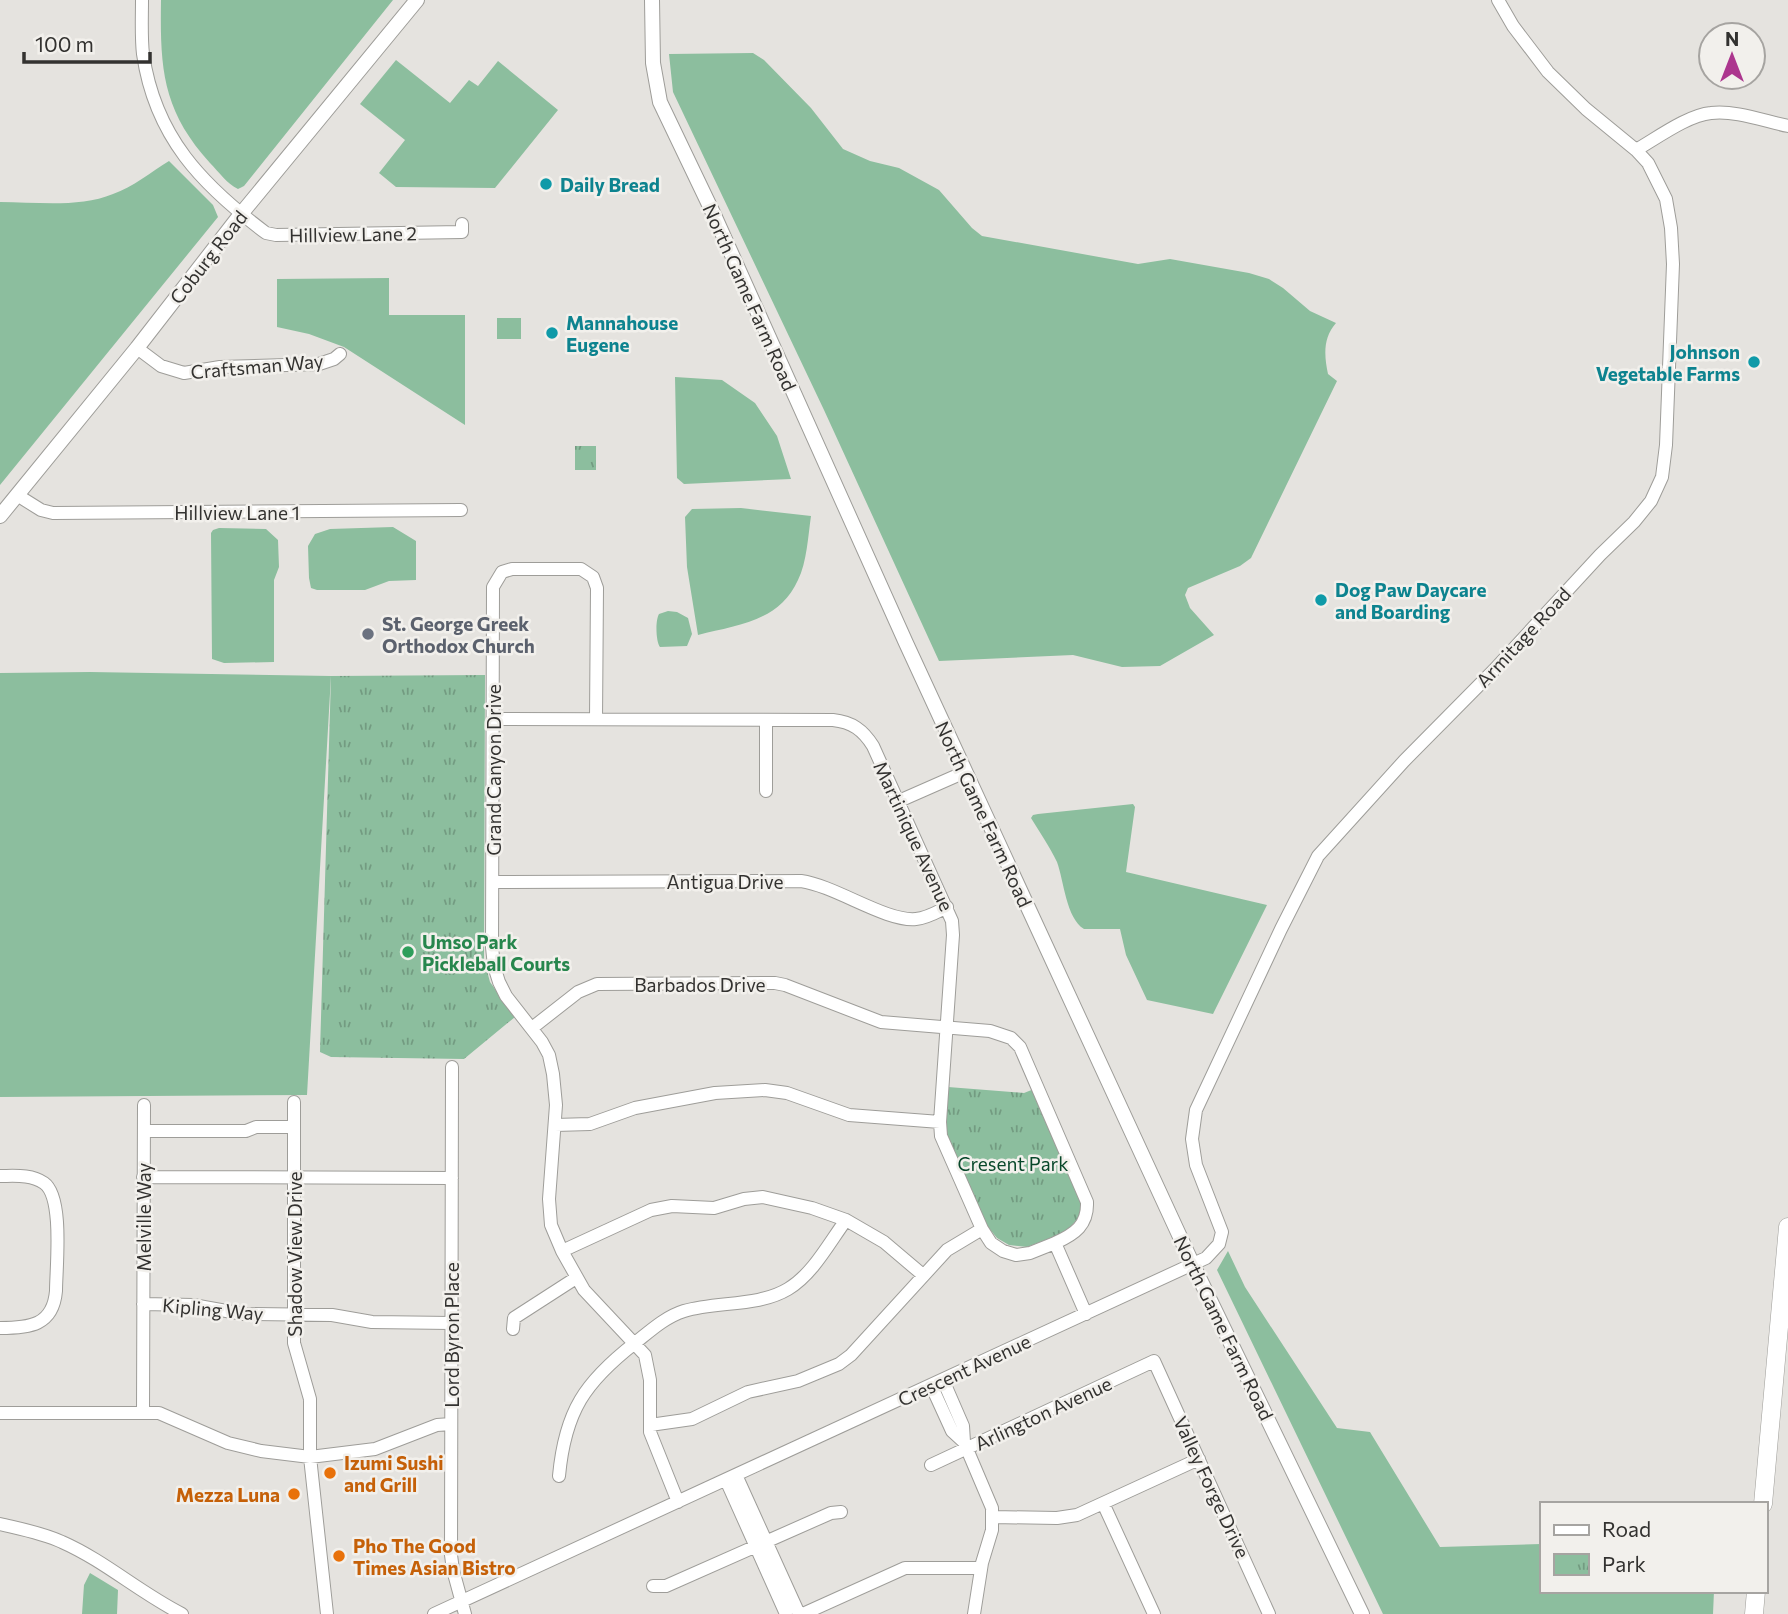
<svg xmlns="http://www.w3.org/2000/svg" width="1788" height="1614" viewBox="0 0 1788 1614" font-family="Commissioner,sans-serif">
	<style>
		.green { fill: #8cbe9e }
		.park { fill: url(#park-tufts) }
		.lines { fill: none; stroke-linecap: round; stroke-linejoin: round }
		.minor-casing { stroke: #9e9d99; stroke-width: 14 }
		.major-casing { stroke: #9e9d99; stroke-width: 16 }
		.highway-casing { stroke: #9e9d99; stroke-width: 19 }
		.minor { stroke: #fff; stroke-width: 12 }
		.major { stroke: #fff; stroke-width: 14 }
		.highway { stroke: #fff; stroke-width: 18 }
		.culture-dot { fill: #0f9aa8; stroke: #f2f0ec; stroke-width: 2.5 }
		.worship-dot { fill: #6b7280; stroke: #f2f0ec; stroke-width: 2.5 }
		.leisure-dot { fill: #2e9e5b; stroke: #f2f0ec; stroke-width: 2.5 }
		.food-dot { fill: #e8710a; stroke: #f2f0ec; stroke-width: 2.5 }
		.labels { text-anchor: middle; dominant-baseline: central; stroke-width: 5; stroke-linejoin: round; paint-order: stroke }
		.culture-label { font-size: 19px; font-weight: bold; fill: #0d838f; stroke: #f2f0ec; text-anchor: start }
		.street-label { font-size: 19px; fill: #333230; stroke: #f2f0ec }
		.worship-label { font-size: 19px; font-weight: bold; fill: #5b616d; stroke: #f2f0ec; text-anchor: start }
		.leisure-label { font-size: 19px; font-weight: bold; fill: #27864d; stroke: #f2f0ec; text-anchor: start }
		.park-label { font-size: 19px; fill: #08482a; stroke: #f2f0ec }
		.food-label { font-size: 19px; font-weight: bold; fill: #c56008; stroke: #f2f0ec; text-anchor: start }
	</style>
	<defs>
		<pattern id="park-tufts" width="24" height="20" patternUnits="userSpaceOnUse" patternTransform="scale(1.75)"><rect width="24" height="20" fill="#8cbe9e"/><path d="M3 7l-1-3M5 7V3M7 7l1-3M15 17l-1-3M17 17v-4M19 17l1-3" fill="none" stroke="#739b81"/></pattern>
	</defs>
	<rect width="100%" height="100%" fill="#e5e3df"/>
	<path class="green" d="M 161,0 L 393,0 L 244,186 L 238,189 C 227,184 219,172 210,163 C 162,110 160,68 161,0 Z
		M 753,53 L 764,60 L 811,108 L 843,149 L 870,161 L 899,168 L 939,190 L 972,228 L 982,236 L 1138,264 L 1170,259 L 1249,273 L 1269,279 L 1283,288 L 1310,311 L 1336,323 C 1323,338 1324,355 1328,374 L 1337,381 L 1251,558 L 1240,566 L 1188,588 L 1185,595 L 1190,608 L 1214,635 L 1160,666 L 1122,667 L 1073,655 L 939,661 L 824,410 L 673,92 L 669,54 Z
		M 396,60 L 450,103 L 469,80 L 478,86 L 498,61 L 558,110 L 495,188 L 396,187 L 379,173 L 405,140 L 360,104 Z
		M 169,161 L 213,205 L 218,217 L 0,485 L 0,202 C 36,202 79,208 113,194 C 133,187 151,172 169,161 Z
		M 389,278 L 389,315 L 465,315 L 465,425 L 344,347 L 309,334 L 277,327 L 277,279 Z
		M 497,318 L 521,318 L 521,339 L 497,339 Z
		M 675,377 L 722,380 L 755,403 L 777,436 L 791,479 L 684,484 L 677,478 Z
		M 741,508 L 811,516 C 808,536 807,562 798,580 C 779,622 737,625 698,635 L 687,567 L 685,517 L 692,509 Z
		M 393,527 L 416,541 L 416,580 L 389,581 L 365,590 L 317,590 L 311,588 L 309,578 L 308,546 L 315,534 L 330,529 Z
		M 219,528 L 266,529 L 278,540 L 279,567 L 274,580 L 274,662 L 224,663 L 212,659 L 211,533 L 213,530 Z
		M 668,611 L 677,612 L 688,618 L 692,634 L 687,646 L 660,647 C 656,642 655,621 659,614 Z
		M 90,672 L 331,676 L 307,1095 L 0,1097 L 0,673 Z
		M 1133,804 L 1135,807 L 1126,872 L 1267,905 L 1213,1014 L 1147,1000 L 1126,955 L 1120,929 L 1084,929 C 1066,918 1064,881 1057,862 C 1050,847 1040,833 1031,818 L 1033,815 L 1038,814 Z
		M 1228,1251 L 1245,1287 L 1337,1428 L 1370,1432 L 1440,1547 L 1541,1544 L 1541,1591 L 1714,1591 L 1713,1614 L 1383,1614 L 1217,1270 Z
		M 90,1573 L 118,1590 L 117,1614 L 82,1614 L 84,1585 Z"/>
	<path class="park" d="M 575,446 L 596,446 L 596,470 L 575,470 Z
		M 485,675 L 484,960 L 490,982 L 515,1017 L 464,1059 L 331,1057 L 320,1052 L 331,676 Z
		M 948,1087 L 1024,1093 L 1034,1089 L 1082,1203 L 1080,1216 L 1066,1232 L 1027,1247 L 1009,1245 L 997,1238 L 988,1227 L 946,1134 Z"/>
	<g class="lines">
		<g class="minor-casing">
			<path id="minor" d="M 142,0 C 142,18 141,37 143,54 C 155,137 202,185 266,233 L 276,235 L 462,232 L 462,224
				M 1636,150 C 1657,138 1688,115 1711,113 C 1735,110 1764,121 1788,126
				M 137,348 L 161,366 L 184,373 L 220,367 L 319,364 L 334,359 L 340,354
				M 17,495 L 41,510 L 53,513 L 461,510
				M 493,719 L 833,720 C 852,722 863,730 873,746 L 952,921 L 953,935 L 940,1122 L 941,1136 L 982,1229 L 991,1243 L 1003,1251 L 1016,1255 L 1030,1253 L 1055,1243 L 1086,1314
				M 596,719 L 597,588 L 593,577 L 581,569 L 512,569 L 502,572 L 493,587 L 492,947 L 494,966 L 499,982 L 506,996 L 542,1042 L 549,1055 L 553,1074 L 556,1105 L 549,1199 L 551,1225 L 562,1251 L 584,1290 L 645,1355 L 650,1380 L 650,1432 L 678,1502
				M 766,791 L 766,720
				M 899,801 L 965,772
				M 493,882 L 801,881 C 836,886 886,922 916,919 C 927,918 937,912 947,907
				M 532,1028 L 578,992 L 597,984 L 775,983 L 785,985 L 881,1022 L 990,1031 L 1011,1038 L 1020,1047 L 1087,1202 C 1088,1225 1075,1234 1055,1243
				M 452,1067 L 451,1555 L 453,1570 L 465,1614
				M 294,1102 L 294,1343 L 310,1399 L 310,1457 L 327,1614
				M 555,1125 L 590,1124 L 635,1108 L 715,1093 L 765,1090 L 787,1093 L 849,1115 L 940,1122
				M 144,1131 L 246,1131 L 256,1127 L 294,1127
				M 0,1176 C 14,1176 31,1174 44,1183 C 64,1197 56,1268 56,1291 C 53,1326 29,1328 0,1328
				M 143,1177 L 452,1178
				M 562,1251 L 651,1210 L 672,1206 L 714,1208 L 744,1199 L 763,1197 L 812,1208 L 846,1220 L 884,1242 L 923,1275
				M 143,1304 L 193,1305 L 243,1314 L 332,1315 L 372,1322 L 451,1323
				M 513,1329 L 514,1318 L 576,1278
				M 943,1380 L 963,1426 L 964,1442 L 992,1508 L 992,1530 L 982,1563 L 974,1614
				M 931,1385 L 952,1431 L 964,1442
				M 0,1413 L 159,1413 L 228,1443 L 261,1451 L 310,1457 L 375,1449 L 437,1425 L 451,1424
				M 143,1413 L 144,1105
				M 650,1425 L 692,1419 L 748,1392 L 798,1381 L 839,1364 L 851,1355 L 947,1250 L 982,1229
				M 931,1465 L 1154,1361 L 1269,1614
				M 736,1475 L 799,1614
				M 559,1476 C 565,1411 585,1382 635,1343 C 650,1331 665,1317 684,1311 C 717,1301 758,1307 788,1289 C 813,1274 829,1243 846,1220
				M 726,1480 L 786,1614
				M 1103,1503 L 1154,1614
				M 993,1517 L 1057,1518 L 1077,1515 L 1199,1459
				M 0,1524 C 21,1529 43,1533 62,1542 C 105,1561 140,1593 182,1614
				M 653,1586 L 666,1586 L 831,1513 L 841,1512
				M 434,1614 L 1206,1258 L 1219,1244 L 1222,1232 L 1196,1165 L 1192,1139 L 1196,1110 L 1281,929 L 1318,856 L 1404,761 L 1494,670 L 1600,555 L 1634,522 L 1651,501 L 1662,477 L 1666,445 L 1673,264 L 1671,228 L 1666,199 L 1648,163 L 1636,150 L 1586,109 L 1548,72 L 1513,26 L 1498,0
				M 803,1614 L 905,1568 L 981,1568"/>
		</g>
		<g class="major-casing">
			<path id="major" d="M 652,0 L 653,63 L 660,102 L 715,217 L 906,643 L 1193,1265 L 1362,1614
				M 0,516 L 137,348 L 241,214 L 417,0"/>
		</g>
		<g class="highway-casing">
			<path id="highway" d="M 1763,1504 L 1788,1227
				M 1754,1614 L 1756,1591"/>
		</g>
		<use href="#minor" class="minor"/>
		<use href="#major" class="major"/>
		<use href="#highway" class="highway"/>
	</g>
	<g class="culture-dot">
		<circle cx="546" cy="184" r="7"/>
		<circle cx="552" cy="333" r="7"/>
		<circle cx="1754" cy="362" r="7"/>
		<circle cx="1321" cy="600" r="7"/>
	</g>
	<circle class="worship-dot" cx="368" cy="634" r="7"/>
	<circle class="leisure-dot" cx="408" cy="952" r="7"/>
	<g class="food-dot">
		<circle cx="330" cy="1473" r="7"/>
		<circle cx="294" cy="1494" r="7"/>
		<circle cx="339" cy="1556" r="7"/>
	</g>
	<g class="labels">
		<g class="culture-label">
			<text x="560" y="184">Daily Bread</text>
			<text x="566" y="322">Mannahouse<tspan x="566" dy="22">Eugene</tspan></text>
			<text x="1740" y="351" text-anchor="end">Johnson<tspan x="1740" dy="22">Vegetable Farms</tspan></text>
			<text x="1335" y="589">Dog Paw Daycare<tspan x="1335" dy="22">and Boarding</tspan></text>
		</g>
		<g class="street-label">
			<text transform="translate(353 234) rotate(-1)">Hillview Lane 2</text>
			<text transform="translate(208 257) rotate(-52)">Coburg Road</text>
			<text transform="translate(750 297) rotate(66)">North Game Farm Road</text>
			<text transform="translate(257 366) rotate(-5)">Craftsman Way</text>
			<text x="237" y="512">Hillview Lane 1</text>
			<text transform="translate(1523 637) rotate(-47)">Armitage Road</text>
			<text transform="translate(493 770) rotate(-90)">Grand Canyon Drive</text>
			<text transform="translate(984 814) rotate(65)">North Game Farm Road</text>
			<text transform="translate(914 836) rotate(65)">Martinique Avenue</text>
			<text x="725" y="881">Antigua Drive</text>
			<text x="700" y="984">Barbados Drive</text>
			<text transform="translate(143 1217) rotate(-90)">Melville Way</text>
			<text transform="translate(294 1254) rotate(-90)">Shadow View Drive</text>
			<text transform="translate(213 1309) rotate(5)">Kipling Way</text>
			<text transform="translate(1224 1328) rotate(64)">North Game Farm Road</text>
			<text transform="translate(451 1335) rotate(-90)">Lord Byron Place</text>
			<text transform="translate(964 1370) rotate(-25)">Crescent Avenue</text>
			<text transform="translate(1043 1413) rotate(-25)">Arlington Avenue</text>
			<text transform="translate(1212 1487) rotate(65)">Valley Forge Drive</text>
		</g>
		<g class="worship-label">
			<text x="382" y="623">St. George Greek<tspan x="382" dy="22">Orthodox Church</tspan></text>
		</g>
		<g class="leisure-label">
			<text x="422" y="941">Umso Park<tspan x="422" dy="22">Pickleball Courts</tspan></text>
		</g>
		<g class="park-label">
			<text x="1013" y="1163">Cresent Park</text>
		</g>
		<g class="food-label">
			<text x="344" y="1462">Izumi Sushi<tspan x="344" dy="22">and Grill</tspan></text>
			<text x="280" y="1494" text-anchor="end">Mezza Luna</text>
			<text x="353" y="1545">Pho The Good<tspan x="353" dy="22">Times Asian Bistro</tspan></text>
		</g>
	</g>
	<rect x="1540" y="1502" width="228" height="91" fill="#f2f0ec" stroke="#a6a4a1" stroke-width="2"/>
	<rect x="1554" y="1525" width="35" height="10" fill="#ffffff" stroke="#a6a4a1" stroke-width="2"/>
	<text x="1602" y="1537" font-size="21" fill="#333230">Road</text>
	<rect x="1554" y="1554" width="35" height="21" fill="url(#park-tufts)" stroke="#a6a4a1" stroke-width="2"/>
	<text x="1602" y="1572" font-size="21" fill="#333230">Park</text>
	<g transform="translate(1732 56)"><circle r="33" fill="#f2f0ec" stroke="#a6a4a1" stroke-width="2"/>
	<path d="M0-5L12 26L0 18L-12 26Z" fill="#ac368e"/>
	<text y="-10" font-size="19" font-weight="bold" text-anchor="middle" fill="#333230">N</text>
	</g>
	<path d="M24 52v10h126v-10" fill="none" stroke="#333230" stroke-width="3.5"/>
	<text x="35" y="52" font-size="21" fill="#333230" stroke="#f2f0ec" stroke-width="5" paint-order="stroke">100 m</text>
</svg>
